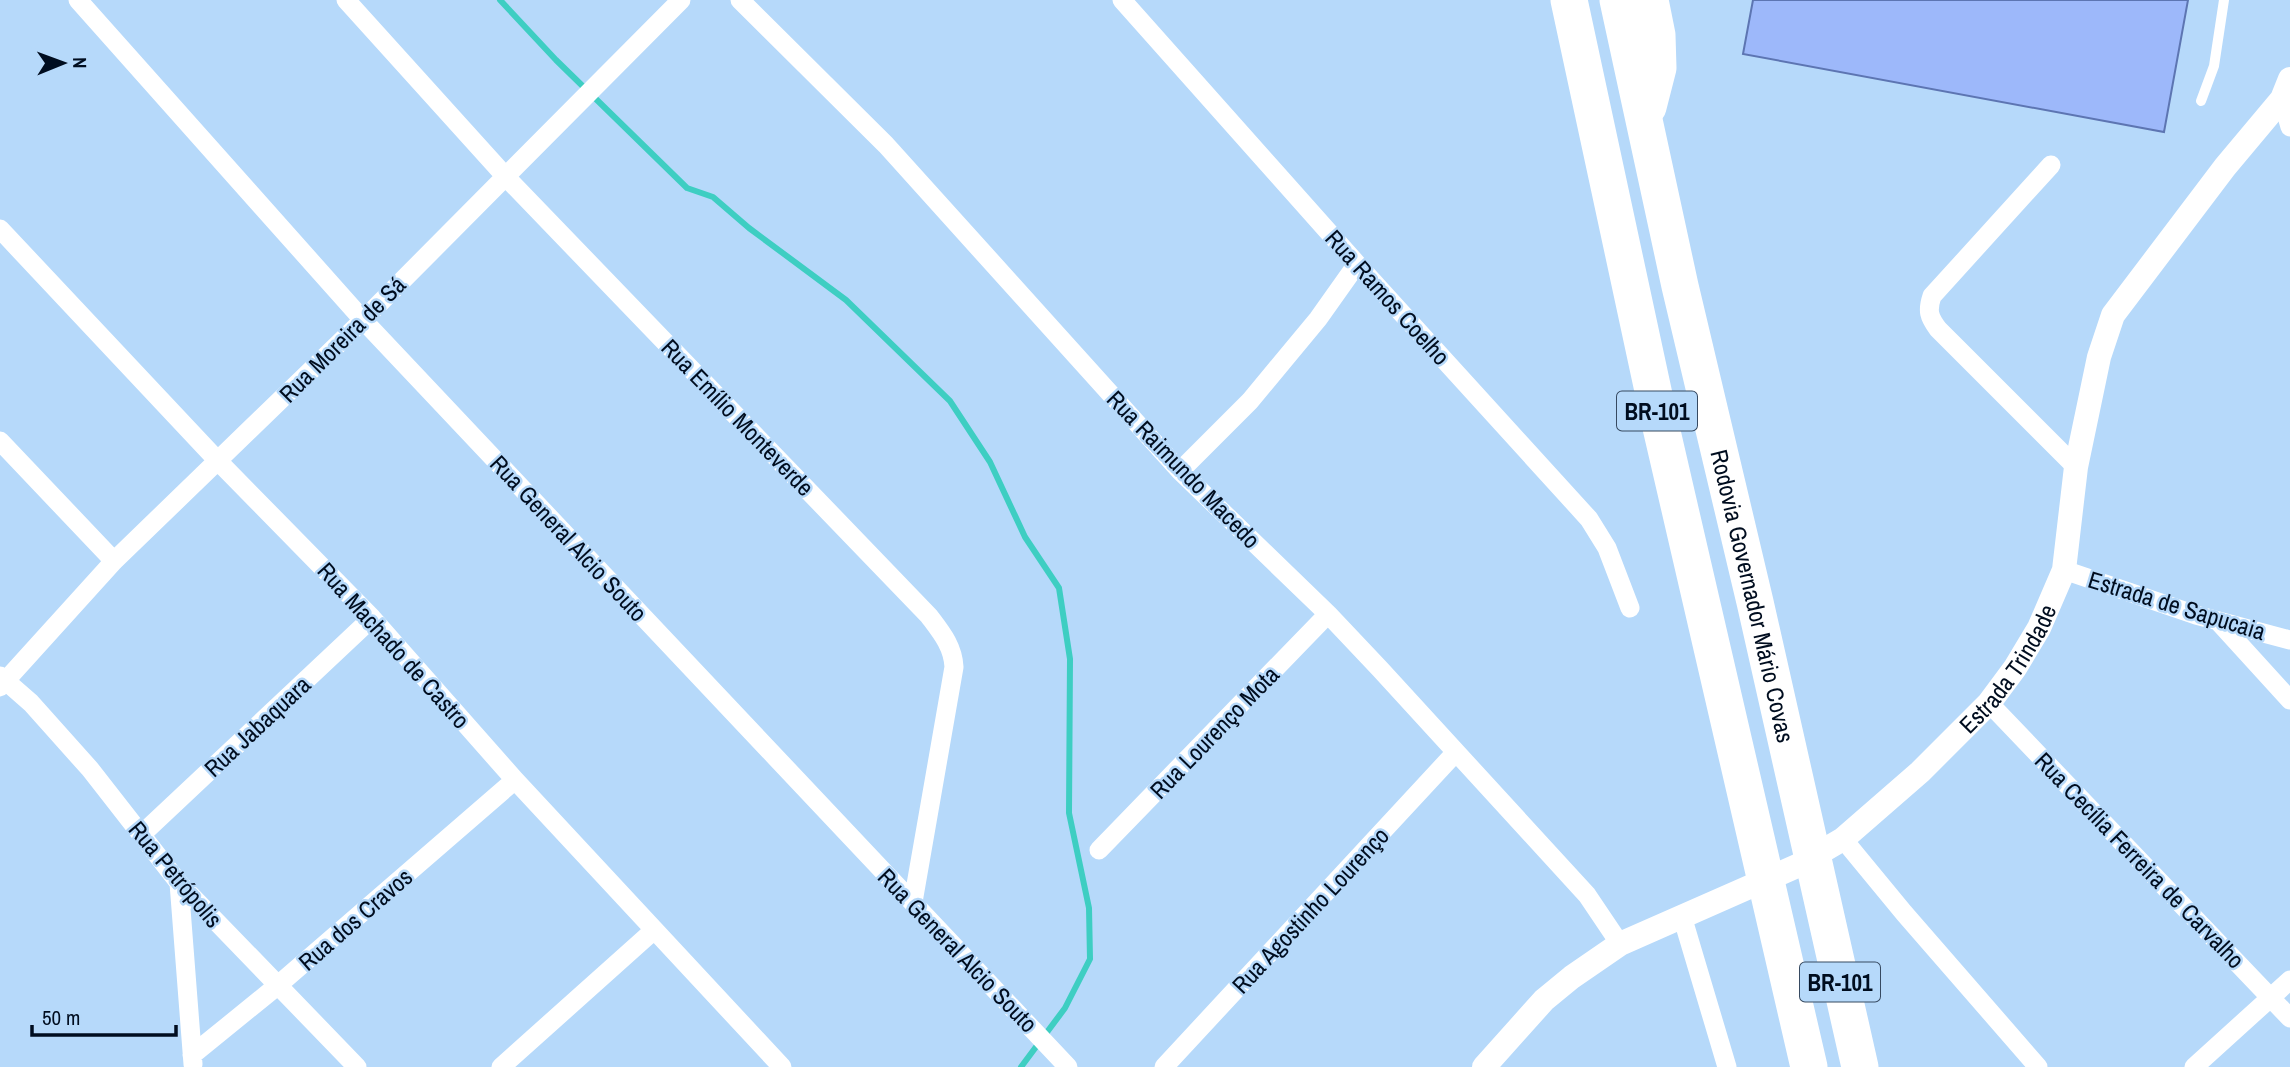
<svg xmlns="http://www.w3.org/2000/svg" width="2290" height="1067" viewBox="0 0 2290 1067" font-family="'Archivo Narrow',sans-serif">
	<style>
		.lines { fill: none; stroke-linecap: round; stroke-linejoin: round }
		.stream { stroke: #3ecec2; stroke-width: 6 }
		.building { fill: #9db8fa; stroke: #5d75b2; stroke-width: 2 }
		.service { stroke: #fff; stroke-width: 10 }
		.minor { stroke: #fff; stroke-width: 19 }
		.tertiary { stroke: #fff; stroke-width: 24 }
		.motorway { stroke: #fff; stroke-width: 37 }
		.labels { text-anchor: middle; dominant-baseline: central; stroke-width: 5; stroke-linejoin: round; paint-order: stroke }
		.shield { fill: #b6d9fa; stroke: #374a61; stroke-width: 2 }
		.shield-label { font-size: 23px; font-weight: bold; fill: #000d1f }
		.street-label { font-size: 24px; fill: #000d1f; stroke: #b6d9fa }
	</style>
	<rect width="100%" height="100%" fill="#b6d9fa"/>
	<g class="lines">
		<path class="stream" d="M 500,0 L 556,60 L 687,188 L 713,197 L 749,228 L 846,300 L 950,401 L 990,462 L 1025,537 L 1059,588 L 1070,659 L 1069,813 L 1089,908 L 1090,959 L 1065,1008 L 1021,1067"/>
	</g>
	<path class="building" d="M 1753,0 L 2188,0 L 2164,132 L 1743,54 Z"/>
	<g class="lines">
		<path class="service" d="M 2201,101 L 2214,66 L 2224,0"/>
		<path class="minor" d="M 78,0 L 363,320 L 1068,1067
			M 346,0 L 505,176 L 929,616 C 941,632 953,646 954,667 L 913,902
			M 740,0 L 886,145 L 1180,471 L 1328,614 L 1380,669 L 1587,895 L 1620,944
			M 1122,0 L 1357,264 L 1589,519 L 1607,548 L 1630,608
			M 2282,99 L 2290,127
			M 2051,165 L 1932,296 C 1927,311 1929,317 1938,329 L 2076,467
			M 0,229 L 218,461 L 372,618 L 515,780 L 782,1067
			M 0,441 L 114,561
			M 1180,471 L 1250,401 L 1318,319 L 1357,264
			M 2064,570 L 2196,615 L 2290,640
			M 2218,621 L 2290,700
			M 0,676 L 31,703 L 90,769 L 179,883 L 357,1067
			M 0,687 L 114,561 L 363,320 L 681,0
			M 1989,703 L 2290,1018
			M 141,835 L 372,618
			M 1843,839 L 1904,913 L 2038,1067
			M 1099,850 L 1328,614
			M 179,883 L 193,1064
			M 1682,916 L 1727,1067
			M 192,1055 L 277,986 L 515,780
			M 501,1067 L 653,931
			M 1164,1067 L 1456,752
			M 2194,1067 L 2290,980"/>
		<path class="tertiary" id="s1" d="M 1484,1067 L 1544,1000 L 1572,977 L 1620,944 L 1797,866 L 1843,839 L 1920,772 L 1989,703 L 2015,668 L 2039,628 L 2064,570 L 2076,467 L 2099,357 L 2113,315 L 2225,167 L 2282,99 L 2290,79"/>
		<g class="motorway">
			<path d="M 1569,0 L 1660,423 L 1809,1067"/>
			<path id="s2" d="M 1618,0 L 1680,286 L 1755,602 L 1860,1067"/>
			<path d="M 1648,107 L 1658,68 L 1657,35 L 1650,0"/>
		</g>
	</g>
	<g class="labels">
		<g class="shield">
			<rect x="1617" y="391.5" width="80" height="39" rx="5"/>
			<rect x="1800" y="962.5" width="80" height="39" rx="5"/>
		</g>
		<g class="shield-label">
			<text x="1657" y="411">BR-101</text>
			<text x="1840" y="982">BR-101</text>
		</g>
		<g class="street-label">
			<text transform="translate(1388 297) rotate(48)">Rua Ramos Coelho</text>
			<text transform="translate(342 339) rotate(-45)">Rua Moreira de Sá</text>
			<text transform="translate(738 417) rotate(46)">Rua Emílio Monteverde</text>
			<text transform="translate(1184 469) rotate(46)">Rua Raimundo Macedo</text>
			<text transform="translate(569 538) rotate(47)">Rua General Alcio Souto</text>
			<text stroke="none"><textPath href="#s2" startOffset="611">Rodovia Governador Mário Covas</textPath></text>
			<text transform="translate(2177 605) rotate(17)">Estrada de Sapucaia</text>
			<text transform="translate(394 645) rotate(48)">Rua Machado de Castro</text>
			<text stroke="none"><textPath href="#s1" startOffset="670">Estrada Trindade</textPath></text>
			<text transform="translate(257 726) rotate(-43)">Rua Jabaquara</text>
			<text transform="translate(1214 732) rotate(-46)">Rua Lourenço Mota</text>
			<text transform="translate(2140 860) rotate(46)">Rua Cecília Ferreira de Carvalho</text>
			<text transform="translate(176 874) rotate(50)">Rua Petrópolis</text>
			<text transform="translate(1310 910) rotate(-47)">Rua Agostinho Lourenço</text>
			<text transform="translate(355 919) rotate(-41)">Rua dos Cravos</text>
			<text transform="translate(958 950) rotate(46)">Rua General Alcio Souto</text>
		</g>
	</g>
	<g transform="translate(63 63) rotate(89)" stroke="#b6d9fa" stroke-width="5" paint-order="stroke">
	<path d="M0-5L12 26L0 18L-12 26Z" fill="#000d1f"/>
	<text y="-10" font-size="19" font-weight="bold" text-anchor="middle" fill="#000d1f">N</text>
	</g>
	<path d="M32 1025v10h144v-10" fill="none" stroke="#000d1f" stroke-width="3.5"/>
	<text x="42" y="1025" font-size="21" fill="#000d1f" stroke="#b6d9fa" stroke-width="5" paint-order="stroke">50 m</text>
</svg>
